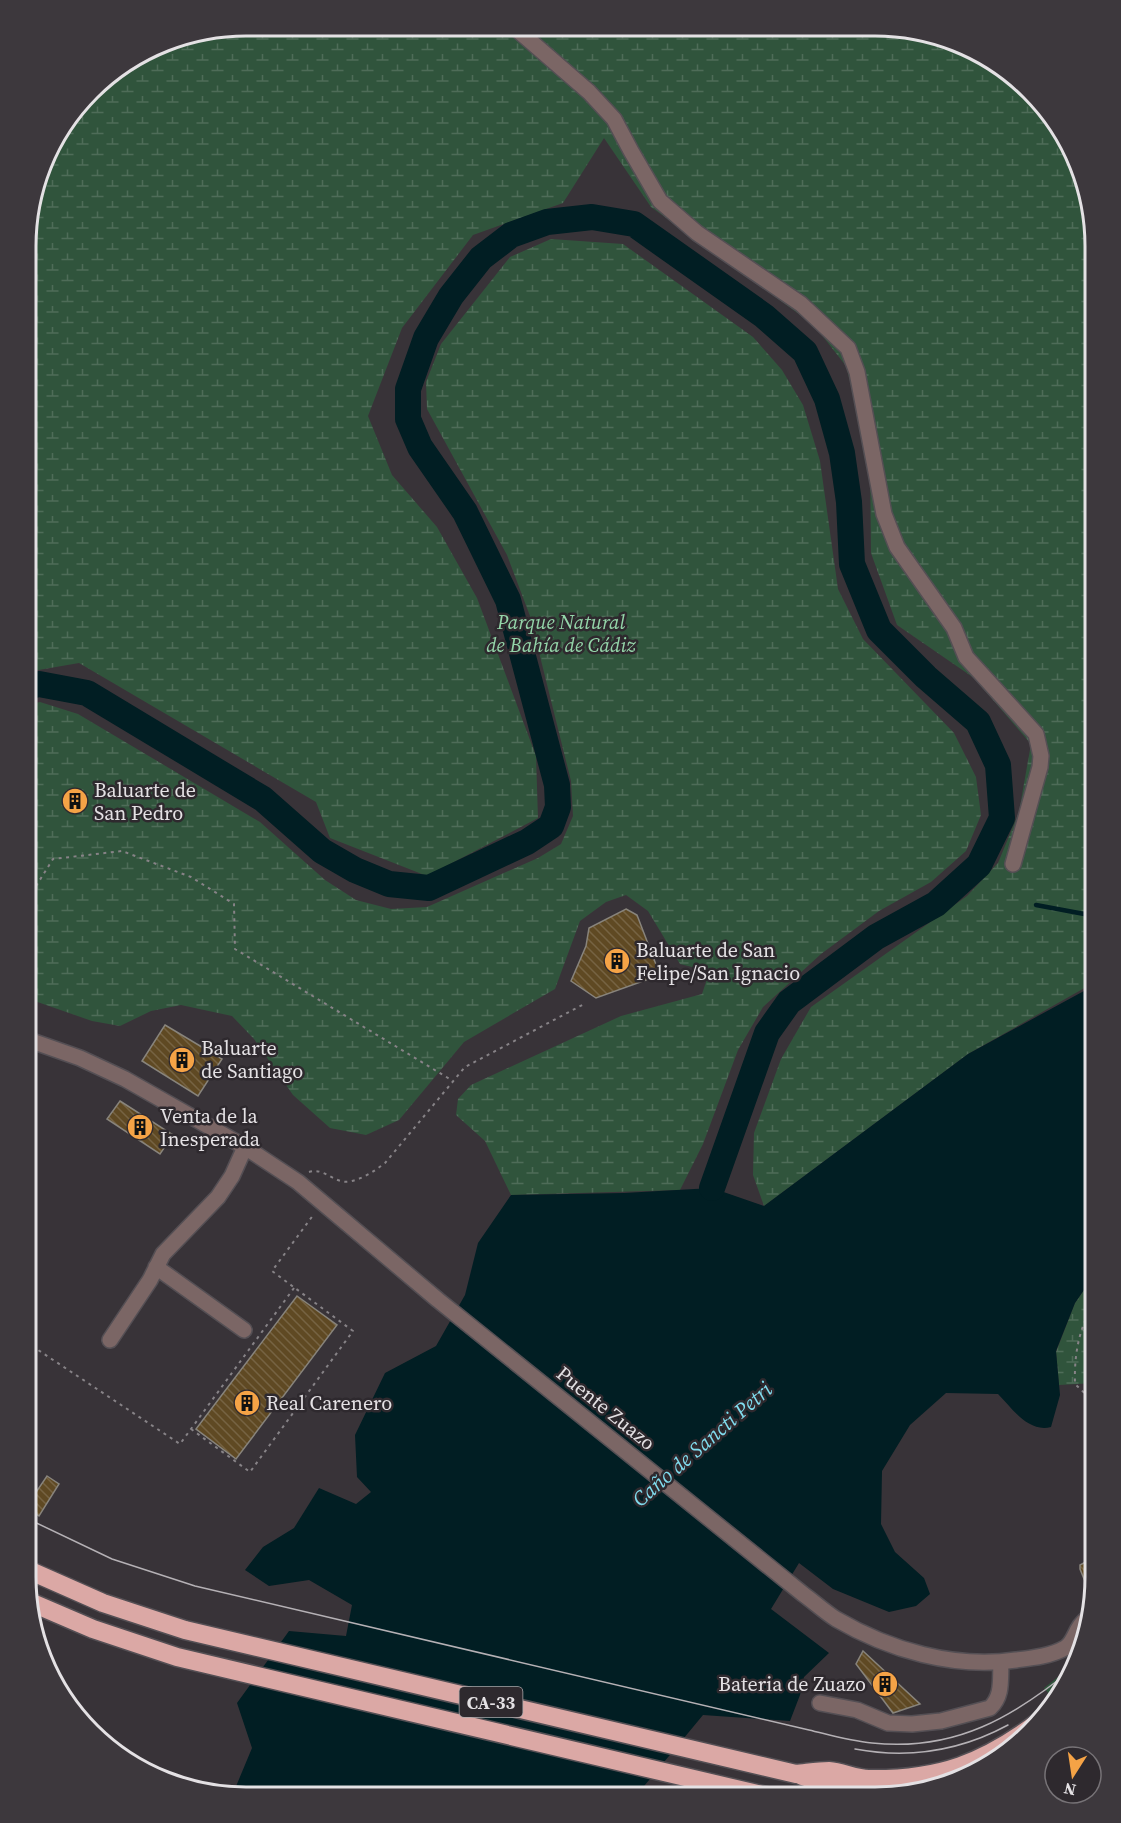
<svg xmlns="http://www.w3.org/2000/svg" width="1121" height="1823" viewBox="0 0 1121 1823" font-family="'Source Serif 4',serif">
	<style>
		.green { fill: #30543c }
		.wetland { fill: url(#wetland-marsh) }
		.water { fill: #011e23 }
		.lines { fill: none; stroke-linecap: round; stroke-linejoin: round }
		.stream { stroke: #011e23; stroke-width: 4.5 }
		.river { stroke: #011e23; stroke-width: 26 }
		.building { fill: url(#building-back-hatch); stroke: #88847c; stroke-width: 1.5 }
		.minor-casing { stroke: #544f54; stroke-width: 18 }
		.highway-casing { stroke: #544f54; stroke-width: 21 }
		.path { stroke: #878387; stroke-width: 2; stroke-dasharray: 3 4.5; stroke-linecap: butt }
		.minor { stroke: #7b6665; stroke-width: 15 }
		.highway { stroke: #dba8a5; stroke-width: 18 }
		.tram { stroke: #b5b1b5; stroke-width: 1.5 }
		.labels { text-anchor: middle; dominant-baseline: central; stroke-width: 5; stroke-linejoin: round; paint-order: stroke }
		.shield { fill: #2e292e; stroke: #adaaad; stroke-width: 1.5 }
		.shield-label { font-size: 18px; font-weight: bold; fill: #e4e1e4 }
		.park-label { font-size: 20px; font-style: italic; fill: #94d5a9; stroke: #2e292e }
		.poi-label { font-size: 20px; fill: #e4e1e4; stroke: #2e292e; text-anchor: start }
		.street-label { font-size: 20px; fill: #e4e1e4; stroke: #2e292e }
		.water-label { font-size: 21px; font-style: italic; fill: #80dcee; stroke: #2e292e }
		.rim { fill: none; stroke: #e4e1e4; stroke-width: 3 }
	</style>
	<defs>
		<pattern id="wetland-marsh" width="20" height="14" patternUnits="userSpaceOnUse" patternTransform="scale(1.5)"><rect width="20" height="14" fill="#30543c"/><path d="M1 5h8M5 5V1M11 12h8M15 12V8" fill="none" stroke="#4e6c58"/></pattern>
		<pattern id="building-back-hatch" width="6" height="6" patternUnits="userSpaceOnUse" patternTransform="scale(1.5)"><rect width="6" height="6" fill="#5f4923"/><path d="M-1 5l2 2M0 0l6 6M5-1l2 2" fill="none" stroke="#766343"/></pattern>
	</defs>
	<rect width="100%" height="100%" fill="#383338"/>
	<path class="green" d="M 1084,1640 L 1079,1661 L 1059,1696 L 1054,1700 L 1044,1688 L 1073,1665 L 1069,1658 Z"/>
	<path class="wetland" d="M 246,26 L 904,27 L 960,42 L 1010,71 L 1050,112 L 1079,162 L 1095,246 L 1095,982 L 968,1054 L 764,1206 L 753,1175 L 754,1133 L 781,1059 L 811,1007 L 967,896 L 998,863 L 1019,812 L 1031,744 L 974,678 L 897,625 L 871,553 L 870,457 L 846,366 L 814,325 L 651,207 L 604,138 L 563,203 L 473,235 L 402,328 L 368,416 L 392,475 L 437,527 L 477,598 L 536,756 L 538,818 L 427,876 L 330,838 L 316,802 L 79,663 L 27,672 L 27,217 L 48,148 L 100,80 L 162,42 Z
		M 551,239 L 623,244 L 753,337 L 782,370 L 803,405 L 820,461 L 838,589 L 863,639 L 954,733 L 976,777 L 981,815 L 966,851 L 931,882 L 879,911 L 821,954 L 763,1007 L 738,1050 L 703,1144 L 680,1190 L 511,1195 L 485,1141 L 456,1115 L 458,1099 L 471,1085 L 621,1016 L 702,994 L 708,976 L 700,969 L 680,964 L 648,911 L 626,895 L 606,902 L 580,921 L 555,989 L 464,1042 L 399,1120 L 366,1135 L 330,1128 L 293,1095 L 254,1039 L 232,1016 L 181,1005 L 151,1011 L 120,1026 L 92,1021 L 26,998 L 27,705 L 40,702 L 78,714 L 260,822 L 325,880 L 356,900 L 391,909 L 427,907 L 538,858 L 561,844 L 573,816 L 571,781 L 530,616 L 507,555 L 427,409 L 426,382 L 441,344 L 510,257 Z
		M 1095,1274 L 1095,1383 L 1059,1385 L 1056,1352 L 1075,1303 Z"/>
	<path class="water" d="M 1095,985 L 1095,1274 L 1075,1303 L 1056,1351 L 1060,1395 L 1051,1427 C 1028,1433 1012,1408 998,1394 L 946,1393 L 910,1425 L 882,1471 L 881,1524 L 895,1552 L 924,1578 L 930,1594 L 916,1606 L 889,1612 L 833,1589 L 799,1563 L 771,1609 L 829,1653 L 804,1677 L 800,1695 L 790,1721 L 703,1715 L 635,1797 L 232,1796 L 252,1748 L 237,1703 L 289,1631 L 346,1636 L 352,1605 L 309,1580 L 269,1586 L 245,1570 L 263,1547 L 294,1528 L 319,1488 L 356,1504 L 371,1492 L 357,1477 L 355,1435 L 385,1373 L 436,1346 L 465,1295 L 478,1243 L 511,1195 L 624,1193 L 712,1188 L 764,1206 L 968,1054 Z"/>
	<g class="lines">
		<path class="stream" d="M 1036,905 L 1095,916"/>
		<path class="river" d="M 27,687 L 39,684 L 87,693 L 263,799 L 322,851 L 355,870 L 389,884 L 429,888 L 527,842 L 551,826 L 558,807 L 557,785 L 508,600 L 465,512 L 420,447 L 408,419 L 408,389 L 426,338 L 451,296 L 481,258 L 511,235 L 547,222 L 592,217 L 634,224 L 764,316 L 805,352 L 827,399 L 842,453 L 849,502 L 852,564 L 879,630 L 926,677 L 978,722 L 998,765 L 1002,818 L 979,865 L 936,904 L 876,937 L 789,1002 L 767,1033 L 712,1188"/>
	</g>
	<path class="building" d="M 626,909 L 637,915 L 660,975 L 596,998 L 571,981 L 586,946 L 589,928 Z
		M 165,1025 L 222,1059 L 198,1096 L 142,1061 Z
		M 120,1101 L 173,1135 L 160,1154 L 107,1119 Z
		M 297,1296 L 337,1325 L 236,1459 L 196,1429 Z
		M 47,1476 L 59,1484 L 39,1516 L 26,1507 Z
		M 1095,1557 L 1095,1592 L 1093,1601 L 1080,1569 L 1080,1565 Z
		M 863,1651 L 920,1704 L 893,1713 L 856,1664 Z"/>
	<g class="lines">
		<g class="minor-casing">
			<path id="minor" d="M 513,26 L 589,92 L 614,119 L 631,151 L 660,201 L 697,233 L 801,304 L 848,348 L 857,372 L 884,514 L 897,547 L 954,628 L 966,657 L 1036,734 L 1041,756 L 1040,767 L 1013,864
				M 26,1039 L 80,1058 L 125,1079 L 245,1147 L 298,1182 L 438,1300 L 803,1594 C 814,1602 825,1612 836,1619 C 889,1650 954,1669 1016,1660 C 1032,1658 1051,1656 1065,1648 C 1076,1642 1074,1627 1089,1617
				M 156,1267 L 244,1330
				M 110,1340 L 150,1280 L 163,1254 L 218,1197 L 232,1176 L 245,1147
				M 820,1703 L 857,1710 L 888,1723 L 912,1724 L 941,1721 L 990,1708 C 1003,1696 1000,1680 1001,1663"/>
		</g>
		<g class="highway-casing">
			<path id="highway" d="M 26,1569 L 103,1603 L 185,1630 L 796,1774 C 807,1773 818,1771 829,1771 C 842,1772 856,1779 869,1779 C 940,1780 984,1763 1040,1721
				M 30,1602 L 93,1629 L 177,1657 L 770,1797
				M 802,1776 L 871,1797"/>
		</g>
		<path class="path" d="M 26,906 L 31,894 L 53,859 L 122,851 L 191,877 L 234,904 L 235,949 L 453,1081
			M 309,1172 C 322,1168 329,1178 341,1181 C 354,1185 375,1171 385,1163 L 465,1067 L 586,1003
			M 26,1342 L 180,1444 L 294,1288
			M 1095,1403 L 1075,1384 C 1074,1354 1079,1327 1095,1302
			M 191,1429 L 250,1472 L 353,1331 L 272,1271 L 314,1214"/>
		<use href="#minor" class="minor"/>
		<use href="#highway" class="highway"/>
		<path class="tram" d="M 26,1518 L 112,1559 L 195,1586 L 809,1730 C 830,1735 850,1741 872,1743 C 955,1752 1014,1717 1076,1666
			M 855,1749 C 909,1759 960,1751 1008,1725"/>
	</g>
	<defs>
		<g id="building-disc" transform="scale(1.35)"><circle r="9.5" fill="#f5a346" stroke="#2e292e"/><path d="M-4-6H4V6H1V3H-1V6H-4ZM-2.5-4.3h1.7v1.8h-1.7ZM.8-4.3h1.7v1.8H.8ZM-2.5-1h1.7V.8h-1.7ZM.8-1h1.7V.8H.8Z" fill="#111"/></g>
	</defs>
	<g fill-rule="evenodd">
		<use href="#building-disc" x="75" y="801"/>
		<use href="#building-disc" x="617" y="961"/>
		<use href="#building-disc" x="182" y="1060"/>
		<use href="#building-disc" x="140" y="1127"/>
		<use href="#building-disc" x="247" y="1403"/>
		<use href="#building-disc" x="885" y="1684"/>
	</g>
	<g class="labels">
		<rect class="shield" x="459.5" y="1687" width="63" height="30" rx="4.5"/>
		<g class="shield-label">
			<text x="491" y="1702">CA-33</text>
		</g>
		<g class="park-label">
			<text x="561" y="622">Parque Natural<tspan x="561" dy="23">de Bahía de Cádiz</tspan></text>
		</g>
		<g class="poi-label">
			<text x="94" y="790">Baluarte de<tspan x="94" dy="23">San Pedro</tspan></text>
			<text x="636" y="950">Baluarte de San<tspan x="636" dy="23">Felipe/San Ignacio</tspan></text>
			<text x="201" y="1048">Baluarte<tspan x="201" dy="23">de Santiago</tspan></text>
			<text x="160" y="1116">Venta de la<tspan x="160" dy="23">Inesperada</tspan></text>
			<text x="266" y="1403">Real Carenero</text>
			<text x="866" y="1684" text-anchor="end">Bateria de Zuazo</text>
		</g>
		<g class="street-label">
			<text transform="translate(606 1408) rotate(39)">Puente Zuazo</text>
		</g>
		<g class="water-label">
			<text transform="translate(702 1444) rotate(-41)">Caño de Sancti Petri</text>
		</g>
	</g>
	<path d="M0 0H1121V1823H0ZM246 36H875A210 210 0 0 1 1085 246V1577A210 210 0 0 1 875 1787H246A210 210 0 0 1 36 1577V246A210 210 0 0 1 246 36Z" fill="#3d383d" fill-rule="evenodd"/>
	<path class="rim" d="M246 36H875A210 210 0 0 1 1085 246V1577A210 210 0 0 1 875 1787H246A210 210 0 0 1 36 1577V246A210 210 0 0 1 246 36Z"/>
	<g transform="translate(1073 1775) rotate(192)"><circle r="28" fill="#2e292e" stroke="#777377" stroke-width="1.5"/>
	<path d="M0-4.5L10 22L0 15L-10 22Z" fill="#f5a346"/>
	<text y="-9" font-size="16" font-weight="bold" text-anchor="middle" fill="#e4e1e4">N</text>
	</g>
</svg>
